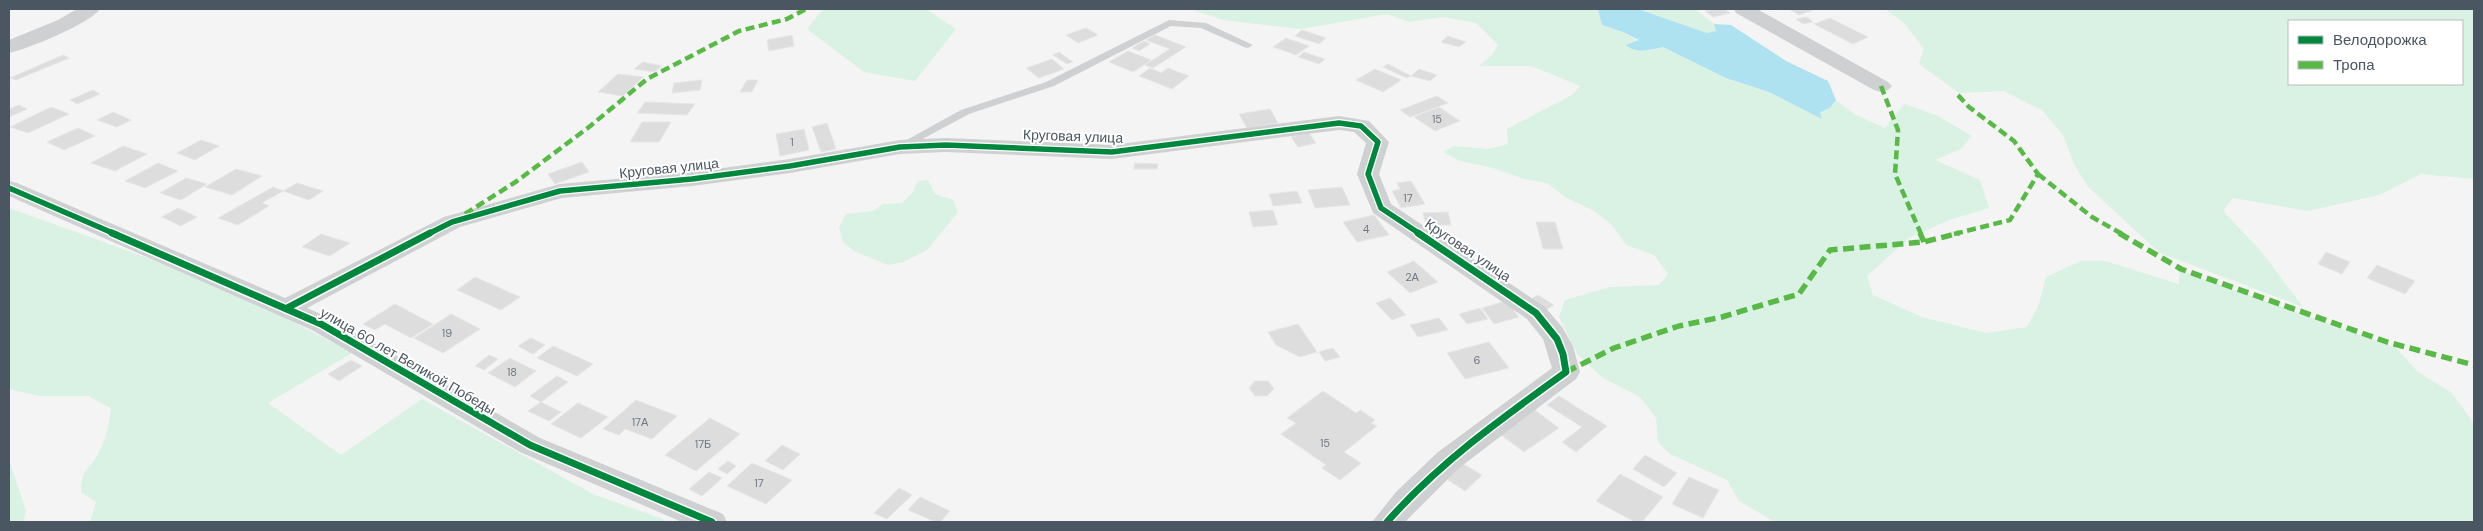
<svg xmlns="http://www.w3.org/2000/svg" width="2483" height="531" viewBox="0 0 2483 531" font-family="'DM Sans',sans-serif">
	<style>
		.green { fill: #d9f2e3; fill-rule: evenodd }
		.water { fill: #aee2f0 }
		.building { fill: #ddddde; stroke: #e5e6e7 }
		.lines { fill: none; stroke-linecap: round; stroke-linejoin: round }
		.service { fill: #ced0d2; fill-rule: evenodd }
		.minor { fill: #ced0d2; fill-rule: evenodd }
		.quiet-far1 { stroke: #58b947; stroke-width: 4.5; stroke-dasharray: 9 4.5; stroke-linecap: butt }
		.quiet { stroke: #58b947; stroke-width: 5.5; stroke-dasharray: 11 5.5; stroke-linecap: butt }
		.cycleway-far1-casing { stroke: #fff; stroke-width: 8 }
		.cycleway-casing { stroke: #fff; stroke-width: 10 }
		.cycleway-far1 { stroke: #00873e; stroke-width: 5.5 }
		.cycleway { stroke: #00873e; stroke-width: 7 }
		.labels { text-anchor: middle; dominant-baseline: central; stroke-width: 4; stroke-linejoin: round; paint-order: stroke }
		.number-label { font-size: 11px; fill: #707881 }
		.street-label { font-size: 14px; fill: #4a5661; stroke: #fff }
	</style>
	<rect width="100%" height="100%" fill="#f4f4f4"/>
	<path class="green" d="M 823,9 L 926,9 L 956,29 L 915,81 L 864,72 L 807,29 Z
		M 1190,9 L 1600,9 L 1598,11 L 1602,25 C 1620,31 1635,35 1647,51 L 1663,47 L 1726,78 L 1769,92 L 1822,118 L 1820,112 L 1830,108 L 1836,100 L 1856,115 L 1885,128 L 1904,104 L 1936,115 L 1972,136 L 1961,149 L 1935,160 L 1980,180 L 1989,208 L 1949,220 L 1909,238 L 1867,276 L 1873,295 L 1922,317 L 1986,333 L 2027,327 L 2039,304 L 2046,277 L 2081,261 L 2105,261 L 2179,284 L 2179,270 L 2396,348 L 2418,372 L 2452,393 L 2474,424 L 2474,522 L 1775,522 L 1739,501 L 1727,480 L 1670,454 L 1658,442 L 1656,418 L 1640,397 L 1603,378 L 1577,354 L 1559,317 L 1565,300 L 1610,287 L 1659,285 L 1668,274 L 1654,255 L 1626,245 L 1612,225 L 1594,211 L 1565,197 L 1547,183 L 1524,179 L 1493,168 L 1460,161 L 1443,152 L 1454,146 L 1488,149 L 1508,144 L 1507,129 L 1572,95 L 1580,86 L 1531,66 L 1479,66 L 1492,55 L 1498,45 L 1476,23 L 1443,17 L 1409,22 L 1387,14 L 1301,29 L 1223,20 Z
		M 1638,9 L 1695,9 L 1714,24 L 1716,31 L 1707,33 Z
		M 1885,9 L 2474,9 L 2474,179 L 2421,174 L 2379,195 L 2308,211 L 2233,198 L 2223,211 L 2261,251 L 2303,307 L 2160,253 L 2088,187 L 2074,164 L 2063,135 L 2043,111 L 2004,91 L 1959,93 L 1919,64 L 1924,49 L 1904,23 ZM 2462,21 L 2462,84 L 2289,84 L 2289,21 Z
		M 928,180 L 935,194 L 953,200 L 958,212 L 927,250 L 903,262 L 888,265 L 854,251 L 843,242 L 839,227 L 846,214 L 873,211 L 883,204 L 902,203 L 913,192 L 918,181 Z
		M 12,209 L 170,266 L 252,300 L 352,353 L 268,403 L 341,455 L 422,399 L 593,494 L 665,520 L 663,522 L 90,522 L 96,502 L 81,492 C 82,464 91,471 100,450 C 107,437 109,423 111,408 L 88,396 L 39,396 L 9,389 L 9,210 Z
		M 9,460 L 26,511 L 23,522 L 9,522 Z"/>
	<path class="water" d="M 1600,9 L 1638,9 L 1707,33 L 1716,31 L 1714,24 L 1731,25 L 1786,61 L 1828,81 L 1836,100 L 1830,108 L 1820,112 L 1822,119 L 1769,92 L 1726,78 L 1663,47 C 1651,50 1635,54 1626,45 L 1639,40 L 1623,32 L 1602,25 L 1598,10 Z"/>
	<path class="building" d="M 1715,9 L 1724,9 L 1730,13 L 1713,17 L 1705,11 Z
		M 1789,9 L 1816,9 L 1799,15 Z
		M 1807,17 L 1813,22 L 1803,24 L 1796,19 Z
		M 1830,18 L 1868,37 L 1853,44 L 1814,24 Z
		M 1086,28 L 1098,35 L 1078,43 L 1066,35 Z
		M 1302,30 L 1326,38 L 1319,44 L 1295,36 Z
		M 792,35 L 794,46 L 769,51 L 767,40 Z
		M 1155,35 L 1186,47 L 1153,68 L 1145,65 L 1170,49 L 1146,40 Z
		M 1448,36 L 1466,42 L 1459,47 L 1441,42 Z
		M 1286,38 L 1309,46 L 1296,55 L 1273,47 Z
		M 1144,41 L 1150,44 L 1139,51 L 1132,48 Z
		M 1128,51 L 1151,60 L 1133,72 L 1109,62 Z
		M 1059,52 L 1073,62 L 1067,64 L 1053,55 Z
		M 1304,52 L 1325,59 L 1319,64 L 1298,57 Z
		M 63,55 L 69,58 L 16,80 L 10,78 Z
		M 1052,59 L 1064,69 L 1039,78 L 1026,68 Z
		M 643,62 L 662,66 L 654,72 L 634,69 Z
		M 1388,64 L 1411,76 L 1407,78 L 1383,67 Z
		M 1150,68 L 1161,73 L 1168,68 L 1189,76 L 1172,89 L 1139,76 Z
		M 1375,69 L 1401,80 L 1383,92 L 1356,80 Z
		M 1419,69 L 1437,75 L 1430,81 L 1411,76 Z
		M 618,74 L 643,77 L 623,96 L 598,92 Z
		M 702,80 L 700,90 L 672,93 L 674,83 Z
		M 747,80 L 758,80 L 752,92 L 740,92 Z
		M 93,90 L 100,94 L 77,104 L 70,100 Z
		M 1437,96 L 1448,103 L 1410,117 L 1400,110 Z
		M 645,102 L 695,104 L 687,115 L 637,113 Z
		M 19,105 L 27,109 L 9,117 L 9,109 Z
		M 51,107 L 69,114 L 28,133 L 10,127 Z
		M 1439,107 L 1460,121 L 1435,131 L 1414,117 Z
		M 1270,109 L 1278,123 L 1247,128 L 1239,114 Z
		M 113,112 L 131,120 L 117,127 L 97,120 Z
		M 642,122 L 671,122 L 659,142 L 630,142 Z
		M 827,123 L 836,149 L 821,152 L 812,127 Z
		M 78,128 L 95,136 L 64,150 L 47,142 Z
		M 804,129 L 809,150 L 780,156 L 776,134 Z
		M 1309,133 L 1316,143 L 1298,147 L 1291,137 Z
		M 201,140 L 219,146 L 195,160 L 177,153 Z
		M 123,146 L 147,154 L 115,171 L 91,163 Z
		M 582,162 L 589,172 L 555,184 L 548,174 Z
		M 158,163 L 178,171 L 145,188 L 125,181 Z
		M 1135,163 L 1158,164 L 1157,169 L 1134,169 Z
		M 236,169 L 262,176 L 232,195 L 205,187 Z
		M 186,178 L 207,184 L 181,200 L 160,193 Z
		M 1411,181 L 1425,204 L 1401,208 L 1392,191 L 1400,189 L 1397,183 Z
		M 297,183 L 323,191 L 309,200 L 283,191 Z
		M 273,187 L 283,191 L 262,203 L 269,206 L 238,225 L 218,218 Z
		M 1342,187 L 1350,205 L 1315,208 L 1308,190 Z
		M 1297,191 L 1302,203 L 1273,206 L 1269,194 Z
		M 178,208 L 197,217 L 181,226 L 162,217 Z
		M 1273,210 L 1278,225 L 1253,227 L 1249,212 Z
		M 1448,212 L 1451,225 L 1426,225 L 1423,213 Z
		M 1374,215 L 1389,235 L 1357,242 L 1343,222 Z
		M 1536,222 L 1555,222 L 1563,249 L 1543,249 Z
		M 321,234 L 350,243 L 330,256 L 302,247 Z
		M 2326,252 L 2350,262 L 2342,274 L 2318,264 Z
		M 1414,261 L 1438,282 L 1410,293 L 1387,272 Z
		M 2377,265 L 2415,281 L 2405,294 L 2367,278 Z
		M 475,277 L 520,297 L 501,310 L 457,290 Z
		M 1538,295 L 1554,305 L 1544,311 L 1529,300 Z
		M 1390,298 L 1406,315 L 1392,320 L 1376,303 Z
		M 1506,301 L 1519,317 L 1494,324 L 1482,308 Z
		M 395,304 L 433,324 L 411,338 L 385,324 L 375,330 L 363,324 Z
		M 1480,308 L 1488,319 L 1467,324 L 1459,314 Z
		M 451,314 L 480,329 L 443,353 L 414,338 Z
		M 1439,318 L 1448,330 L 1418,337 L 1410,325 Z
		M 1298,324 L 1317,352 L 1300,357 L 1276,345 L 1268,332 Z
		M 531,338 L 545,345 L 533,354 L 518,346 Z
		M 1489,342 L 1509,368 L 1465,379 L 1447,353 Z
		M 553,346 L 593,364 L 577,376 L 537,358 Z
		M 1333,348 L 1340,357 L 1325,361 L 1319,352 Z
		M 489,355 L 498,359 L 484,370 L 475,366 Z
		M 510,358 L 536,371 L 515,387 L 488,373 Z
		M 351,360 L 362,366 L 339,381 L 328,374 Z
		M 557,376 L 568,382 L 541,402 L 530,396 Z
		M 1255,381 L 1268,381 L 1274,389 L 1267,396 L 1255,396 L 1249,388 Z
		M 1323,391 L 1356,413 L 1360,410 L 1375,420 L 1371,423 L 1377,426 L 1344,452 L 1361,463 L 1340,480 L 1322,468 L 1326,465 L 1281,434 L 1296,423 L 1287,418 Z
		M 1559,396 L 1607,426 L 1576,452 L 1562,442 L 1582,427 L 1547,405 Z
		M 636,400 L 677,416 L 652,439 L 625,429 L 619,435 L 603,429 Z
		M 541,402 L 561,412 L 549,421 L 528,411 Z
		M 578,403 L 608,417 L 581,438 L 551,424 Z
		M 1528,405 L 1559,428 L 1524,452 L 1493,429 Z
		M 710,418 L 740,434 L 696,471 L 665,455 Z
		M 782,445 L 800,454 L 783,470 L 765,461 Z
		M 1645,455 L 1677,473 L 1664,487 L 1633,469 Z
		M 728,461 L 736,466 L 727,474 L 718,469 Z
		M 1458,461 L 1482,475 L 1465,491 L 1442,476 Z
		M 752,463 L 792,480 L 766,504 L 727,486 Z
		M 709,472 L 722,478 L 702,496 L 689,489 Z
		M 1620,474 L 1663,497 L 1642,522 L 1635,522 L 1596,501 Z
		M 1689,477 L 1719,490 L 1703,518 L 1672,504 Z
		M 899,488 L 912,495 L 887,519 L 874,513 Z
		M 920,497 L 950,511 L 940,522 L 936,522 L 908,510 Z"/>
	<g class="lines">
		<path class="service" d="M 1169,20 L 1206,23 L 1253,45 L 1248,48 L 1244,47 L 1201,28 L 1171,26 L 1054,86 L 969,114 L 904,149 L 900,150 L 894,147 L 961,110 L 1046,82 Z"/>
		<path class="minor" d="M 77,9 L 100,9 C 89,24 28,49 9,53 L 9,40 L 58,20 Z
			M 1734,9 L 1757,9 L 1888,82 L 1892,86 L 1888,90 L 1881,92 L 1874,90 L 1736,13 Z
			M 1339,116 L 1369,121 L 1389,142 L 1379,174 L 1391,204 L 1545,307 L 1562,327 L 1573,346 L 1580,372 L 1576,379 L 1459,468 L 1405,522 L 1372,522 L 1396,492 L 1438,452 L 1552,368 L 1543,339 L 1527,319 L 1373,213 L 1357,174 L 1366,143 L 1354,132 L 1339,130 L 1112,159 L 946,152 L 900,154 L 790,173 L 692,186 L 562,198 L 460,227 L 307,308 L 330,318 L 540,438 L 723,514 L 727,522 L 682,522 L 520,452 L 312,330 L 9,196 L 9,181 L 17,183 L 285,298 L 444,217 L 560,184 L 692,172 L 790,159 L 900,140 L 946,138 L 1112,145 Z"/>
		<path class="quiet-far1" d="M 1881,86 L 1898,130 L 1895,174 L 1921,234
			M 2038,174 L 2092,217 L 2122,234
			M 465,214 L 517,181 L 589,127 L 647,79 L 739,31 L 787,19 L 806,9
			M 1954,234 L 2010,220 L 2038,174 L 2014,141 L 1969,107 L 1956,93"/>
		<path class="quiet" d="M 1920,233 L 1924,242
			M 2119,233 L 2181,269 L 2387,342 L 2474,365
			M 1566,372 L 1614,348 L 1679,326 L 1722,317 L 1799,294 L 1830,250 L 1924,242 L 1959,233"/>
		<g class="cycleway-far1-casing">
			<path id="cycleway-far1" d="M 9,188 L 115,234
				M 428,234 L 452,222 L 560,191 L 692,179 L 790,166 L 900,147 L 946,145 L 1112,152 L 1339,123 L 1361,126 L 1378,142 L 1368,174 L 1381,208 L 1420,234"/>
		</g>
		<g class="cycleway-casing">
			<path id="cycleway" d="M 112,233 L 321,324 L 530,445 L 712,522
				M 287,308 L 430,233
				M 1387,522 C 1439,463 1502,418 1566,372 L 1563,354 L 1557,339 L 1536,313 L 1418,233"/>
		</g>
		<use href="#cycleway-far1" class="cycleway-far1"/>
		<use href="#cycleway" class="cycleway"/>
	</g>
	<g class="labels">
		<g class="number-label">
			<text x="1437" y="119">15</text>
			<text x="792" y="142">1</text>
			<text x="1408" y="198">17</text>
			<text x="1366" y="229">4</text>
			<text x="1412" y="277">2А</text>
			<text x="447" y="333">19</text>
			<text x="1477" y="360">6</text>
			<text x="512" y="372">18</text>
			<text x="640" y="422">17А</text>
			<text x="1325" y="443">15</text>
			<text x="703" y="444">17Б</text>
			<text x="759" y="483">17</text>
		</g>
		<g class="street-label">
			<text transform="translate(1073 136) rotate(2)">Круговая улица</text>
			<text transform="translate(669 168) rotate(-6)">Круговая улица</text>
			<text transform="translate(1468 250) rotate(34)">Круговая улица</text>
			<text transform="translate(408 361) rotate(30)">улица 60 лет Великой Победы</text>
		</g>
	</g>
	<rect width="2483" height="531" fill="none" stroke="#4a5661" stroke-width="20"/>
	<rect x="2288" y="20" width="175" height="65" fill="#ffffff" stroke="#b7bbc0"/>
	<rect x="2298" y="36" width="25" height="8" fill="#00873e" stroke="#b7bbc0"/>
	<text x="2333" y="45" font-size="15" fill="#4a5661">Велодорожка</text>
	<rect x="2298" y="61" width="25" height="8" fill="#58b947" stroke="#b7bbc0"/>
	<text x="2333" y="70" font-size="15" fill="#4a5661">Тропа</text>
</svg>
